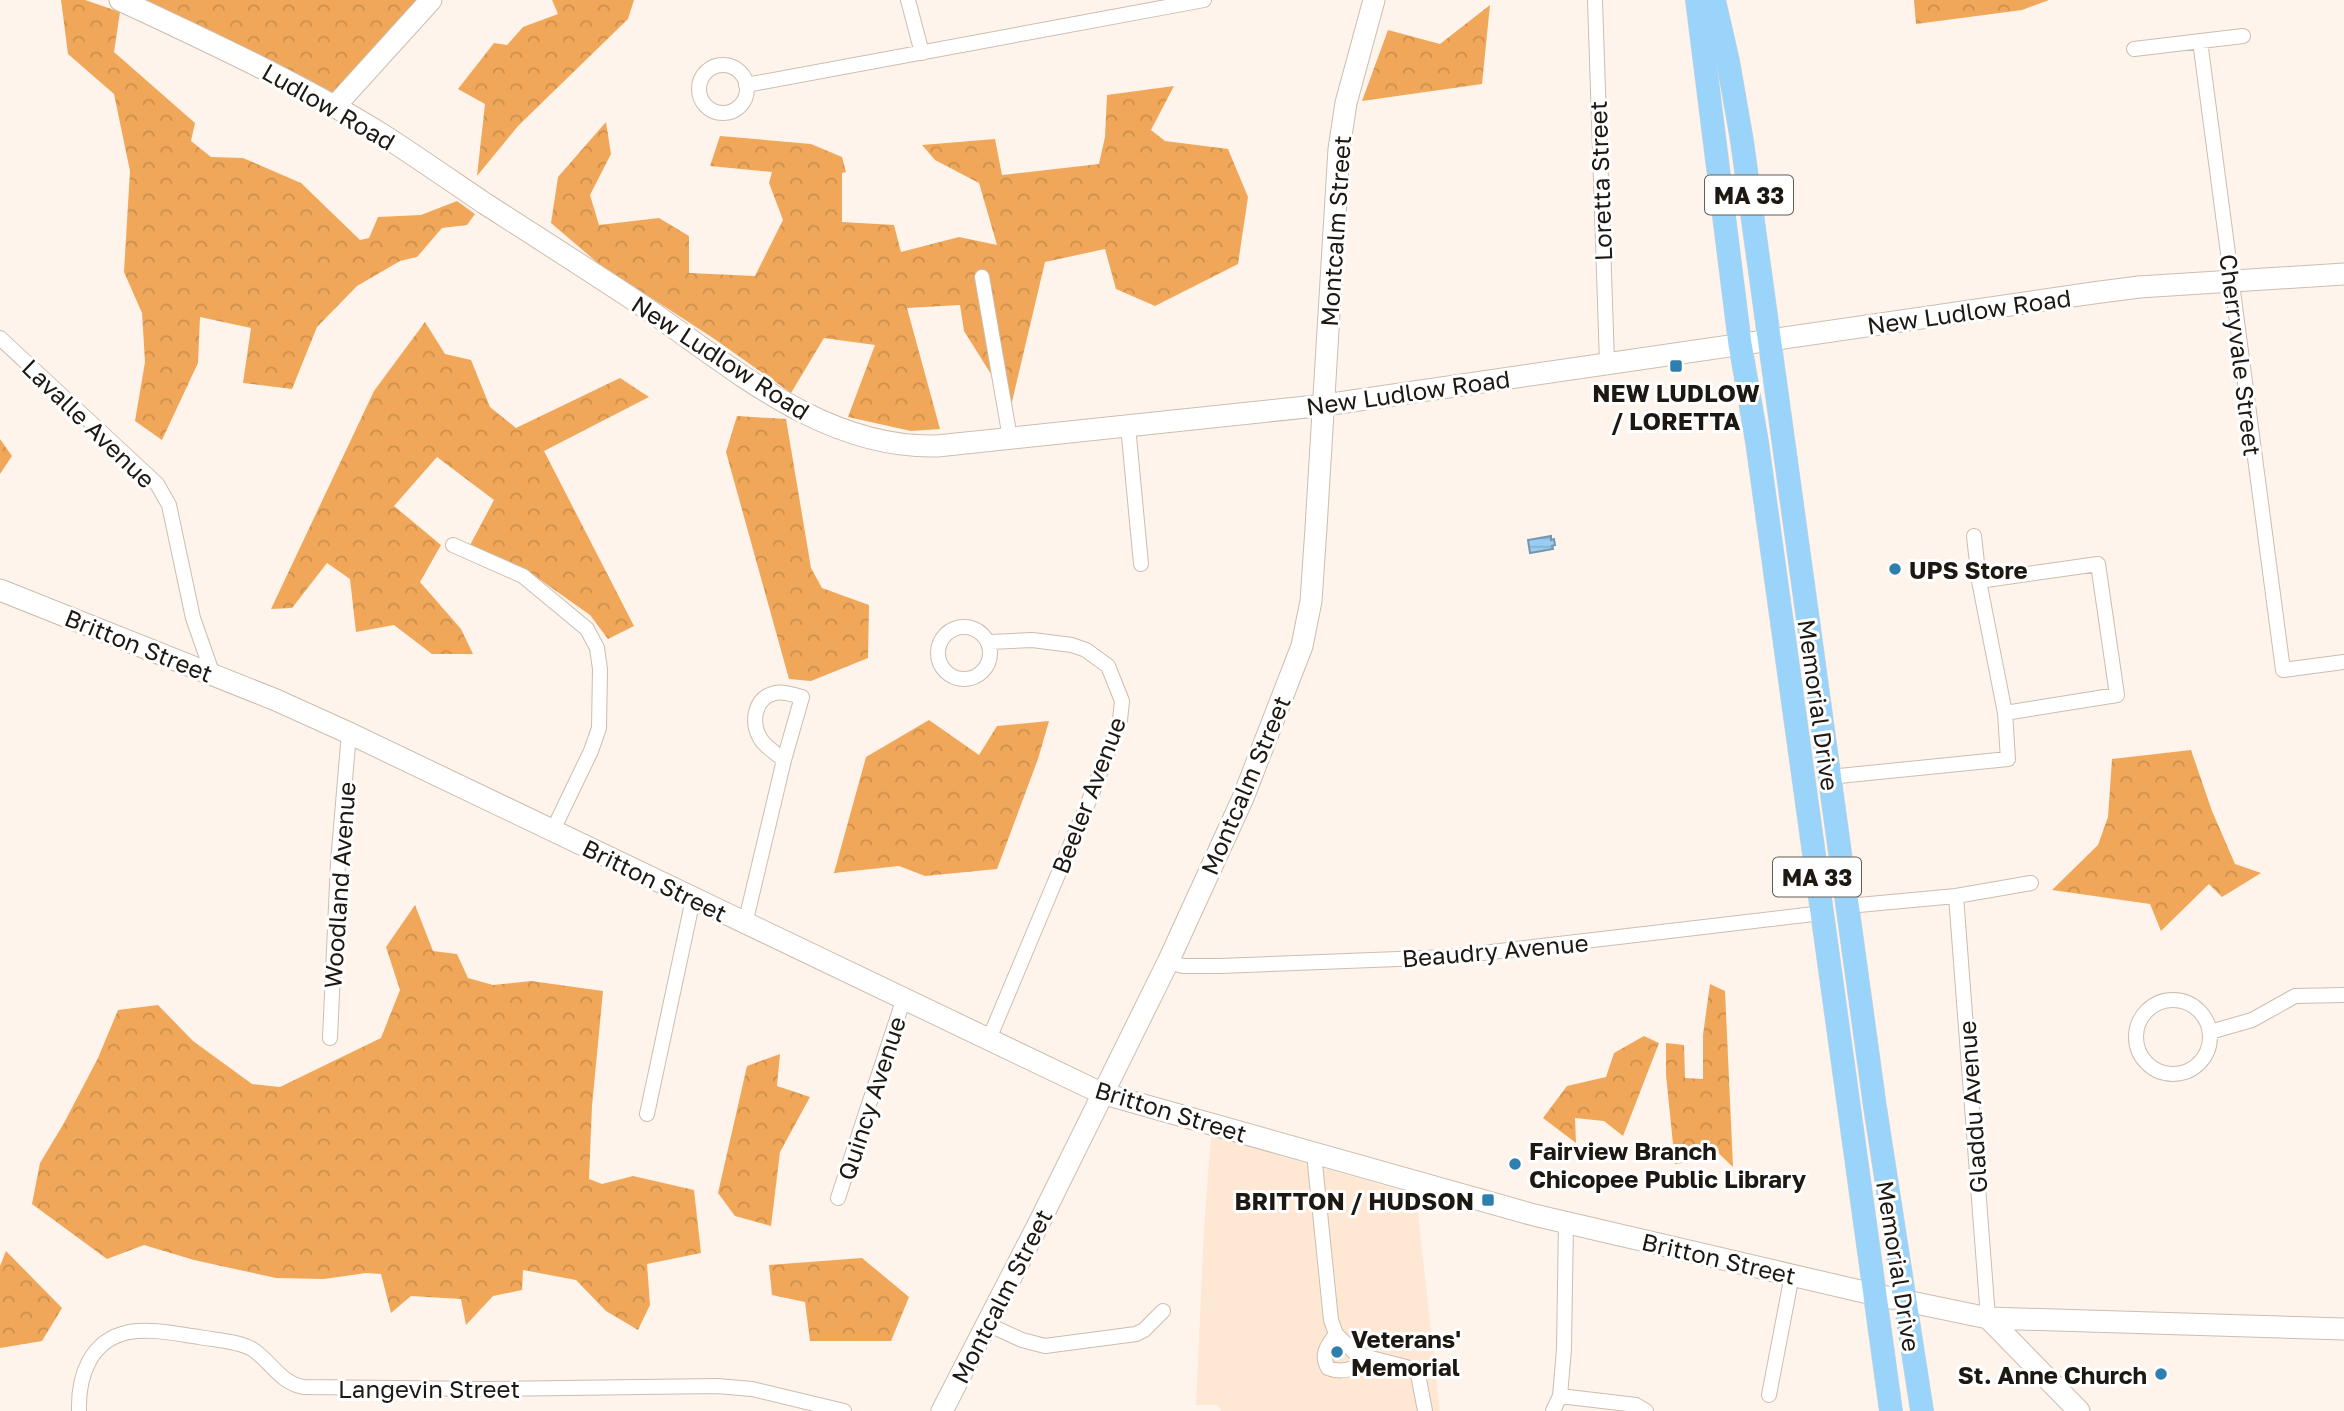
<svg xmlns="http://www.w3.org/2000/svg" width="2344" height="1411" viewBox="0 0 2344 1411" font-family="'Golos Text',sans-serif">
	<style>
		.built { fill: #fee8d4 }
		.forest { fill: url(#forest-crowns) }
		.water { fill: url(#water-rules); stroke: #7497b0; stroke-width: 2 }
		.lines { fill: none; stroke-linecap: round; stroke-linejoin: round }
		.street-casing { stroke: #ccbdaf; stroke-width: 16 }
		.secondary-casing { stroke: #ccbdaf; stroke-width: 23 }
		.primary-casing { stroke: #d6d5d4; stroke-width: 24 }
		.street { stroke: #fff; stroke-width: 14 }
		.secondary { stroke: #fff; stroke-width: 21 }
		.primary { stroke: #9bd4fb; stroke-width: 23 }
		.poi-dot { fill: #2f7eb0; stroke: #fff; stroke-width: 2.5 }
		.labels { text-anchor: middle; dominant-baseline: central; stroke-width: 6; stroke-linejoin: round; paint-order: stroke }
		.shield { fill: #fff; stroke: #615d59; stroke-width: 2 }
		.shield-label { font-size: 23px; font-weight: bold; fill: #1d1812 }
		.street-label { font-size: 24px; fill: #1d1812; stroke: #fff }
		.poi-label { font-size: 24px; font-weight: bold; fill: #1d1812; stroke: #fff; text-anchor: start }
	</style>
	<defs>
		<pattern id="forest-crowns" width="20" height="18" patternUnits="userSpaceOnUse" patternTransform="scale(1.75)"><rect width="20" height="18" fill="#f0a759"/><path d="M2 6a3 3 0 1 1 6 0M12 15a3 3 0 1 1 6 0" fill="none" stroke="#cd8f4c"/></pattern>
		<pattern id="water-rules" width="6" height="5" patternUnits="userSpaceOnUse" patternTransform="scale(1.75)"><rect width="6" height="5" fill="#99cdf3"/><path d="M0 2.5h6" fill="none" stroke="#83afcf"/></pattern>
	</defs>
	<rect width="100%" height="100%" fill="#fef4eb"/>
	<path class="built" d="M 1211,1135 L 1416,1195 L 1440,1411 L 1221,1411 L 1218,1405 L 1196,1405 L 1204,1228 Z"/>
	<path class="forest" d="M 61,0 L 85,0 L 120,12 L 114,52 L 195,123 L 191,141 L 211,157 L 243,158 L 301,183 L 360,240 L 369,238 L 378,217 L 421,215 L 457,201 L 475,214 L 467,225 L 442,228 L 417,257 L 400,261 L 357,286 L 317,327 L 292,389 L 243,383 L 251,328 L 200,317 L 198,363 L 162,440 L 135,421 L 145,362 L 142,313 L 124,272 L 130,171 L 114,94 L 68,54 Z
		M 144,0 L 417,0 L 334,93 Z
		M 552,0 L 634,0 L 628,19 L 518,126 L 477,176 L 485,104 L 458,89 L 494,43 L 507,45 L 523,27 L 558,14 Z
		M 1914,0 L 2049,0 L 2022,10 L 1916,24 Z
		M 1490,5 L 1482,84 L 1362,101 L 1388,30 L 1440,44 Z
		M 1174,86 L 1151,130 L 1165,141 L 1228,149 L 1248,197 L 1238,264 L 1155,306 L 1116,289 L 1105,249 L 1045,262 L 1011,406 L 964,331 L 960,305 L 907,308 L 940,429 L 911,431 L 848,417 L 875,345 L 824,338 L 791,393 L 713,338 L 599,264 L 551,223 L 558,177 L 606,122 L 611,154 L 590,195 L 599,225 L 659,218 L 689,236 L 689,273 L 755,276 L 783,220 L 769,183 L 772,172 L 710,166 L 720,136 L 811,144 L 842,157 L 846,172 L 842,173 L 842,222 L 894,225 L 901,252 L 959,237 L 997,245 L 979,183 L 935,160 L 922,145 L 995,139 L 1002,175 L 1099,164 L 1105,137 L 1107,95 Z
		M 425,322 L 445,354 L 471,360 L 490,407 L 516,428 L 620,378 L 649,397 L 544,451 L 634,626 L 608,639 L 590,615 L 525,569 L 469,547 L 494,500 L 437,457 L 394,506 L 441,545 L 420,582 L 461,629 L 473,654 L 432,654 L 394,625 L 356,632 L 350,579 L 327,563 L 292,608 L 271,609 L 374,391 Z
		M 737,416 L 786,419 L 811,568 L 822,588 L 869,605 L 868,658 L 811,681 L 789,679 L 726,452 Z
		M 0,439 L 12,456 L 0,474 Z
		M 929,720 L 979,755 L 997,726 L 1049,721 L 1038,759 L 997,869 L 925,876 L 899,866 L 834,873 L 866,757 Z
		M 2191,750 L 2212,811 L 2235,864 L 2261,873 L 2222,897 L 2209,884 L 2161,931 L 2150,904 L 2052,890 L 2098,845 L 2108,817 L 2112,759 Z
		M 415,905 L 433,951 L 457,954 L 468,978 L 493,985 L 531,981 L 603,991 L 592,1106 L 589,1179 L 602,1184 L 633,1176 L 694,1190 L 701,1253 L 647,1264 L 650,1305 L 638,1330 L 606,1311 L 576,1280 L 523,1270 L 522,1290 L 493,1296 L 466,1325 L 461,1299 L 411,1296 L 391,1313 L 381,1274 L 366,1273 L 324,1279 L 276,1278 L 194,1260 L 144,1245 L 107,1259 L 32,1204 L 40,1163 L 64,1123 L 98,1058 L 118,1010 L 158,1005 L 193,1041 L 252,1084 L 280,1087 L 381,1038 L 400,990 L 386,947 Z
		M 1710,984 L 1725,991 L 1733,1167 L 1710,1145 L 1694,1161 L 1675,1164 L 1666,1075 L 1666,1043 L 1684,1045 L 1685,1078 L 1703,1079 L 1703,1035 Z
		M 1644,1036 L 1659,1043 L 1623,1136 L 1604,1121 L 1575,1118 L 1576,1143 L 1543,1118 L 1567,1086 L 1606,1077 L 1614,1053 Z
		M 780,1054 L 777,1086 L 810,1097 L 780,1152 L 771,1226 L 735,1216 L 718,1193 L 747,1066 Z
		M 6,1251 L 62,1308 L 42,1341 L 0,1348 L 0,1266 Z
		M 862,1258 L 909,1297 L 891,1341 L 810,1341 L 805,1302 L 772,1295 L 769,1265 Z"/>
	<path class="water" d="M 1551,536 L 1551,540 L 1554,539 L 1555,545 L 1552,546 L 1553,549 L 1530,553 L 1528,540 Z"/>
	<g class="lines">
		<g class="street-casing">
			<path id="street" d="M 908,0 L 922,53
				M 1595,0 L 1607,363
				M 2200,41 L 2283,670 L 2344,662
				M 2134,49 L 2243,36
				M699 89a24 24 0 1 1 48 0a24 24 0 1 1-48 0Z
				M 746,85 L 1204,0
				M 982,277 L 1010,438
				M 0,338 L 157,484 L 169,505 L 193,618 L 213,675
				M 1128,426 L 1141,564
				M 1974,536 L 1979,581
				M 453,545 L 523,576 L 587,629 L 597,648 L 600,669 L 599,728 L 591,751 L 553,830
				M938 653a26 26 0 1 1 52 0a26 26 0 1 1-52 0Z
				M 989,642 L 1032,640 L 1072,645 L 1086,650 L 1108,666 L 1122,701 L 1120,720 L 1093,791 L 989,1039
				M 1829,777 L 2008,759 L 2005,713 L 1979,581 L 2098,564 L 2117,695 L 2005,713
				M 1956,896 L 1988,1318
				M 1848,906 L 1956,896 L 2031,883
				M 745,924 L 784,760 C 777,754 765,747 760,738 C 751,722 754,698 775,693 C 784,691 793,695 802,697 L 784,760
				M 1168,962 L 1183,966 L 1220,966 L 1449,957 L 1822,913
				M2136 1037a37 37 0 1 1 74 0a37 37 0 1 1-74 0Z
				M 2210,1032 L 2252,1020 L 2295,996 L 2344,995
				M 330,1038 L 338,862 L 349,733
				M 647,1114 L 693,899
				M 1314,1154 L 1331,1320 L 1336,1334 C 1328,1345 1320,1354 1328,1368 C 1343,1374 1358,1368 1371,1358 L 1354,1352 L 1336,1334
				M 838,1198 L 904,998
				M 987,1324 L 1022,1340 L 1045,1346 L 1136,1334 L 1144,1330 L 1163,1311
				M 1371,1358 L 1406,1367 L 1418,1374 L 1425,1411
				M 1769,1395 L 1792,1275
				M 1560,1396 L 1636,1405 L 1646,1411
				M 79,1411 C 78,1376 90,1340 129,1332 C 152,1328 177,1334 199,1337 C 215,1340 238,1341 252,1349 C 271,1361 279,1382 303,1387 L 486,1389 L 717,1386 L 752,1389 L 844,1411
				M 1553,1411 L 1560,1396 L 1564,1349 L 1566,1222"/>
		</g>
		<g class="secondary-casing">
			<path id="secondary" d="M 120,0 C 209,42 299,83 383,135 C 417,157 450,180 484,203 C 534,235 584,267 634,300 C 727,362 819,449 937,446 L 1325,405 L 2093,293 L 2139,287 L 2344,274
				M 335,106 L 431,0
				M 0,590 L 276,700 L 349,733 L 1101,1093 L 1534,1215 L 1877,1295 L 1988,1318 L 2344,1329
				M 1988,1318 L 2079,1411
				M 942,1411 L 1040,1221 L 1168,962 L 1243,798 L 1302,646 L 1311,601 L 1316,528 L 1339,149 L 1346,103 L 1374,0"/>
		</g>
		<g class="primary-casing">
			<path id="primary" d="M 1697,0 L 1740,344 L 1757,442 L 1891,1411
				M 1714,0 L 1728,61 L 1742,141 L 1875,1107 L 1922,1411"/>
		</g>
		<use href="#street" class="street"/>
		<use href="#secondary" class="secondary"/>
		<use href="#primary" class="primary"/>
	</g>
	<g class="poi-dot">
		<rect x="1669" y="359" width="14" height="14" rx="3.5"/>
		<circle cx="1895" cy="569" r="7"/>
		<circle cx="1515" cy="1164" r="7"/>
		<rect x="1481" y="1193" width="14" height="14" rx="3.5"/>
		<circle cx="1337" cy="1352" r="7"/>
		<circle cx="2161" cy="1374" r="7"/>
	</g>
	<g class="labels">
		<g class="shield">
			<rect x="1705" y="175.5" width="88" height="39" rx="5"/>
			<rect x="1773" y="857.5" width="88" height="39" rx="5"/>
		</g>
		<g class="shield-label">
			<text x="1749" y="195">MA 33</text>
			<text x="1817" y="877">MA 33</text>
		</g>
		<g class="street-label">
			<text transform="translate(329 106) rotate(30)">Ludlow Road</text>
			<text transform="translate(1600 181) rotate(-92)">Loretta Street</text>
			<text transform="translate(1335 231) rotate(-86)">Montcalm Street</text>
			<text transform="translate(1969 311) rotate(-8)">New Ludlow Road</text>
			<text transform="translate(2241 355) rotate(83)">Cherryvale Street</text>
			<text transform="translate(721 357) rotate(33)">New Ludlow Road</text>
			<text transform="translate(1408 392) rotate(-8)">New Ludlow Road</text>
			<text transform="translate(89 423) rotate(44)">Lavalle Avenue</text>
			<text transform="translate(139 645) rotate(22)">Britton Street</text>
			<text transform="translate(1819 705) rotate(82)">Memorial Drive</text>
			<text transform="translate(1245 785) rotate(-67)">Montcalm Street</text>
			<text transform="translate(1088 795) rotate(-69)">Beeler Avenue</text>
			<text transform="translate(655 880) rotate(26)">Britton Street</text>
			<text transform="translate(339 885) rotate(-86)">Woodland Avenue</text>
			<text transform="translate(1495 950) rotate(-5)">Beaudry Avenue</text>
			<text transform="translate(871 1098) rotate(-72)">Quincy Avenue</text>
			<text transform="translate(1972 1107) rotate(-94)">Gladdu Avenue</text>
			<text transform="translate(1171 1111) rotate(17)">Britton Street</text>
			<text transform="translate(1719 1258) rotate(13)">Britton Street</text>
			<text transform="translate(1899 1266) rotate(81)">Memorial Drive</text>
			<text transform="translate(1001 1296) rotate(-63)">Montcalm Street</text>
			<text x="429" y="1388">Langevin Street</text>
		</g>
		<g class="poi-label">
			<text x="1676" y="392" text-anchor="middle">NEW LUDLOW<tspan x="1676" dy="28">/ LORETTA</tspan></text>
			<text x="1909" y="569">UPS Store</text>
			<text x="1529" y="1150">Fairview Branch<tspan x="1529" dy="28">Chicopee Public Library</tspan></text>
			<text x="1474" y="1200" text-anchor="end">BRITTON / HUDSON</text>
			<text x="1351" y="1338">Veterans'<tspan x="1351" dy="28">Memorial</tspan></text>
			<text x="2147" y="1374" text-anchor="end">St. Anne Church</text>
		</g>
	</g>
</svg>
